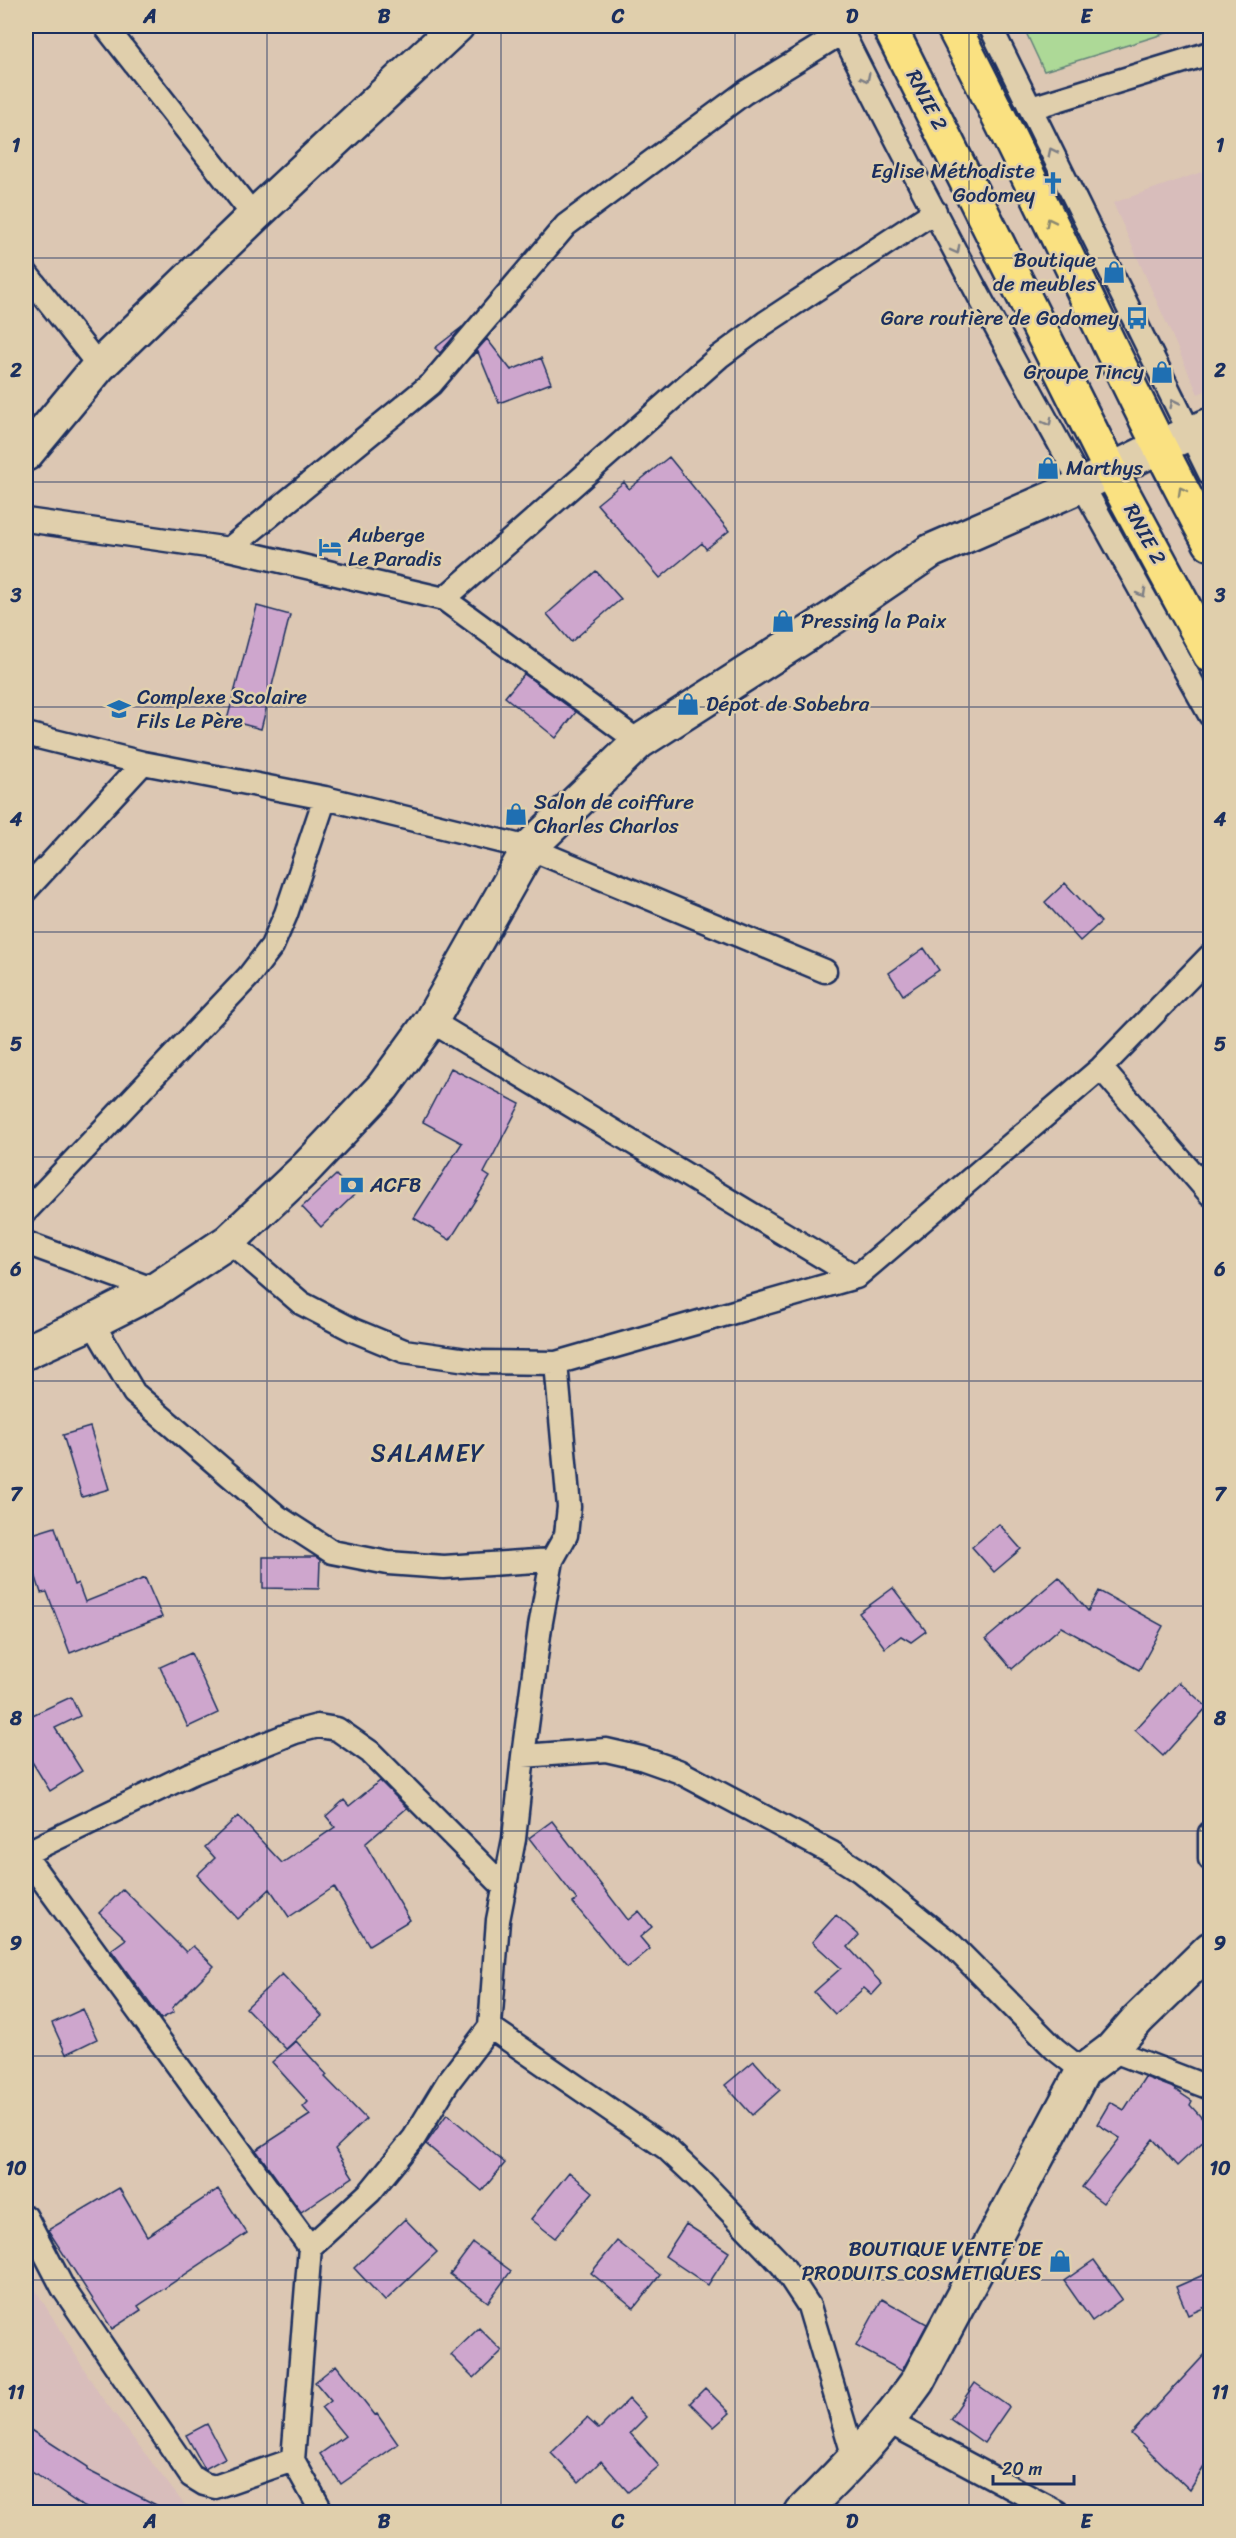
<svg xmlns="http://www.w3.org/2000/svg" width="1236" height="2538" viewBox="0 0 1236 2538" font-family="Sriracha,sans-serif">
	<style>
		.built { fill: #d8bdbb }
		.park { fill: #add997; stroke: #64847a; stroke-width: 1.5 }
		.building { fill: #cea6cd; stroke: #1b2f5e; stroke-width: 1.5 }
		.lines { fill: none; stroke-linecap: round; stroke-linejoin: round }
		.street-casing { stroke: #1b2f5e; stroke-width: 27 }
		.secondary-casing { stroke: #1b2f5e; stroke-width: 38 }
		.highway-casing { stroke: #1b2f5e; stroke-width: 38 }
		.street { stroke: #e0cfac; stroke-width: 22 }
		.secondary { stroke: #e0cfac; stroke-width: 33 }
		.highway { stroke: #fae181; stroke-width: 33 }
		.oneway { stroke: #7e7f85 }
		.oneway2 { stroke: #8a8870 }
		.grid { fill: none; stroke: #1b2f5e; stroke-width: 1.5; stroke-opacity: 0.55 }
		.labels { text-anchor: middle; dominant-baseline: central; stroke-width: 5; stroke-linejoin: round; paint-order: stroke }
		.street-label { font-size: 21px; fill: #1b2f5e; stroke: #e0cfac }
		.poi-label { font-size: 21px; fill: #1b2f5e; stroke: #e0cfac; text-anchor: start }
		.quarter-label { font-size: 24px; letter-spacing: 1.5px; fill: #1b2f5e; stroke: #e0cfac }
		.neatline { fill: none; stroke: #1b2f5e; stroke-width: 2 }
		.grid-label { font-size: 20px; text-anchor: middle; font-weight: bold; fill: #1b2f5e }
	</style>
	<rect width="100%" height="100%" fill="#dcc7b3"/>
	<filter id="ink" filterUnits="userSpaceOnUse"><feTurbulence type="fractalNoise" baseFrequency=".0167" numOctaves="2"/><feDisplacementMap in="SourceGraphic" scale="12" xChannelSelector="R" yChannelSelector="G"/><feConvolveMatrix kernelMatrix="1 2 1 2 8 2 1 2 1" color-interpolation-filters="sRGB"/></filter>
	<g filter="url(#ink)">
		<path class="built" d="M 1210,169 L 1210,389 L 1198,394 L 1113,203 Z
			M 32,2284 L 100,2395 L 190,2512 L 26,2512 L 26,2291 Z"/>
		<path class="park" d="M 1023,26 L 1189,26 L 1044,71 Z"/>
		<path class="building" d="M 462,327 L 440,353 L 435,348 Z
			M 487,339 L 511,370 L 541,358 L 551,383 L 499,403 L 478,352 L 471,357 Z
			M 669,457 L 729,531 L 706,549 L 702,543 L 660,578 L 597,504 L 624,482 L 629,489 Z
			M 596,571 L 621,599 L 571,642 L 547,614 Z
			M 257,606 L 290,615 L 261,729 L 227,720 Z
			M 524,674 L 576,712 L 556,738 L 505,697 Z
			M 1065,883 L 1101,922 L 1080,941 L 1045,902 Z
			M 924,948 L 939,970 L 903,995 L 889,973 Z
			M 451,1068 L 520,1104 L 484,1173 L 490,1177 L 450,1240 L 414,1218 L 462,1143 L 423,1122 Z
			M 336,1175 L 354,1195 L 321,1227 L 302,1207 Z
			M 90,1427 L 109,1489 L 82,1497 L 63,1435 Z
			M 999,1524 L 1021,1549 L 994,1572 L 972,1547 Z
			M 55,1527 L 74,1585 L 78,1583 L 85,1602 L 145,1578 L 162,1617 L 70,1653 L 47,1592 L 41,1593 L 26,1546 L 26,1536 Z
			M 263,1557 L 316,1557 L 320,1560 L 319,1589 L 263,1588 Z
			M 1059,1577 L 1088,1611 L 1099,1591 L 1163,1626 L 1139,1670 L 1061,1627 L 1012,1669 L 986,1639 Z
			M 893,1588 L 926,1631 L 911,1642 L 901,1636 L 885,1648 L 859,1613 Z
			M 191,1653 L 218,1713 L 188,1727 L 160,1667 Z
			M 1179,1682 L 1207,1707 L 1163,1756 L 1135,1730 Z
			M 71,1697 L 80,1716 L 55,1728 L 82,1771 L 50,1791 L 26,1752 L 26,1718 Z
			M 380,1781 L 407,1808 L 365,1844 L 410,1920 L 369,1945 L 334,1887 L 289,1917 L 270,1889 L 238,1919 L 197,1875 L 215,1858 L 205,1847 L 238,1816 L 282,1863 L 335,1827 L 326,1816 L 344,1800 L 349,1806 Z
			M 552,1821 L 628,1920 L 639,1911 L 652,1927 L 640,1937 L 650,1949 L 627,1968 L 573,1903 L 577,1900 L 529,1838 Z
			M 123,1889 L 186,1952 L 193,1946 L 214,1966 L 172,2008 L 174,2012 L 161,2019 L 111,1950 L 126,1939 L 99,1913 Z
			M 836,1915 L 859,1935 L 848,1947 L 882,1984 L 872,1995 L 864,1988 L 835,2014 L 814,1992 L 841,1968 L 812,1942 Z
			M 282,1974 L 322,2016 L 286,2049 L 246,2008 Z
			M 83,2009 L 97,2039 L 66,2054 L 52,2023 Z
			M 296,2041 L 327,2075 L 325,2077 L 366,2119 L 335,2149 L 353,2177 L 301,2212 L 256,2150 L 310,2115 L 303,2107 L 308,2102 L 272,2062 Z
			M 754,2061 L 780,2090 L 752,2115 L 725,2085 Z
			M 1145,2077 L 1171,2087 L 1192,2101 L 1190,2105 L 1210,2127 L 1210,2135 L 1177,2166 L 1153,2139 L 1103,2203 L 1082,2187 L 1120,2138 L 1097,2124 L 1110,2102 L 1124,2110 Z
			M 447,2114 L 505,2163 L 482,2191 L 426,2144 Z
			M 569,2172 L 593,2192 L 555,2238 L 531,2219 Z
			M 119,2188 L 147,2236 L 218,2189 L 247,2233 L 138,2306 L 141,2310 L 112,2329 L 48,2230 Z
			M 405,2219 L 437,2252 L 385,2301 L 354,2268 Z
			M 686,2224 L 729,2252 L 708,2285 L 665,2256 Z
			M 617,2241 L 660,2275 L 634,2308 L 591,2273 Z
			M 473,2243 L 511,2271 L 488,2302 L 450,2274 Z
			M 1094,2260 L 1122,2299 L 1092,2321 L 1064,2281 Z
			M 1210,2272 L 1210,2305 L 1188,2315 L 1176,2287 Z
			M 882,2299 L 927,2324 L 902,2371 L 856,2346 Z
			M 479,2328 L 502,2351 L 474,2378 L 451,2355 Z
			M 1210,2349 L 1210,2457 L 1190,2490 L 1131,2434 Z
			M 336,2365 L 375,2415 L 377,2414 L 398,2444 L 341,2484 L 320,2454 L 345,2436 L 322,2408 L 331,2401 L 315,2382 Z
			M 975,2383 L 1009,2407 L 984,2443 L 950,2419 Z
			M 705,2388 L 730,2413 L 714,2427 L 690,2403 Z
			M 629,2399 L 646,2417 L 630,2433 L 659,2466 L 628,2492 L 601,2461 L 579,2482 L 551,2453 L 587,2418 L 599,2429 Z
			M 207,2424 L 225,2458 L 205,2469 L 186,2435 Z
			M 26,2427 L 88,2467 L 87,2470 L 170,2512 L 95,2512 L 82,2506 L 26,2468 Z"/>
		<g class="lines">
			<g class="street-casing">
				<path id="street" d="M 105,26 L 254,216
					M 839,26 C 955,259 1083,487 1210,715
					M 990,26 L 1210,474
					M 1031,108 L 1210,53
					M 26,273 L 99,366
					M 26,520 L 229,549 L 444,599 L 639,742
					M 229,549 L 431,384 L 566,225 L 744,93 L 843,32
					M 444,599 L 719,357 L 765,323 L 935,211
					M 26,734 L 143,763 L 325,798 L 529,848 L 825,971
					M 26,890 L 143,763
					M 431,1021 L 856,1277
					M 1101,1068 L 1210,1194
					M 26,1211 L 249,976 L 272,946 L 286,914 L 325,798
					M 229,1241 L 301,1303 L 353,1330 L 404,1351 L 481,1362 L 556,1363 L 856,1277 L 1101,1068 L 1210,956
					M 26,1243 L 155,1290
					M 92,1322 L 134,1393 L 278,1517 L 332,1552 L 388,1563 L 444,1567 L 552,1560
					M 523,1756 L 606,1750 L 641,1758 L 678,1771 L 832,1853 L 860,1871 L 950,1943 L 1055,2049 L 1083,2071
					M 1210,1833 L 1210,1859
					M 26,1853 L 190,1774 L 295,1732 L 318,1726 L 337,1729 L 370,1752 L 504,1887
					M 26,1857 L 310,2247 L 293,2460 L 322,2512
					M 490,2027 L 666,2148 L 699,2179 L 782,2265 L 809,2306 L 855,2461
					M 1111,2050 L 1210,2088
					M 26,2217 L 63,2288 L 191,2476 L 204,2484 L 215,2487 L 293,2460
					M 310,2247 L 370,2192 L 414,2138 L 448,2082 L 490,2027 L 498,1920 L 514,1839 L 523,1756 L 540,1627 L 552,1560 L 566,1535 L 569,1507 L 556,1363
					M 889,2422 L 1057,2512"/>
			</g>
			<g class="secondary-casing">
				<path id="secondary" d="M 26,454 L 99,366 L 254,216 L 457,26
					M 26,1352 L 92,1322 L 155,1290 L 229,1241 L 306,1168 L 383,1087 L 431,1021 L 529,848 L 639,742 L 834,617 L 931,551 L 1082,485 L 1158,447 L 1210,425
					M 802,2512 C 844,2471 883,2430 917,2382 L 1083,2071 L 1111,2050 L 1138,2019 L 1210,1949"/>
			</g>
			<g class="highway-casing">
				<path id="highway" d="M 889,26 L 1111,471 L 1210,655
					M 953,26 C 1042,196 1118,373 1210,543"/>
			</g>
			<use href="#street" class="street"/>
			<use href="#secondary" class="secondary"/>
			<use href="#highway" class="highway"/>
		</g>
		<defs><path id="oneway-chevron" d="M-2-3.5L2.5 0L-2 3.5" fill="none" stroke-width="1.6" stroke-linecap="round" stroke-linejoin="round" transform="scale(1.5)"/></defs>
		<g class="oneway">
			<use href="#oneway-chevron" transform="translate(866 78) rotate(63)"/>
			<use href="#oneway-chevron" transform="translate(1052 152) rotate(-116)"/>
			<use href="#oneway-chevron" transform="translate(956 250) rotate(62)"/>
			<use href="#oneway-chevron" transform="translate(1174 403) rotate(-116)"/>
			<use href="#oneway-chevron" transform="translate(1048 422) rotate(62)"/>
			<use href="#oneway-chevron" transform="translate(1142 593) rotate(61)"/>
		</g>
		<g class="oneway2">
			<use href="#oneway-chevron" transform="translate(1050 222) rotate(-116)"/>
			<use href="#oneway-chevron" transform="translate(1182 491) rotate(-119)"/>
		</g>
	</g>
	<path class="grid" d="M 267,26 L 267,2512M 501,26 L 501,2512M 735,26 L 735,2512M 969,26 L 969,2512M 26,258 L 1210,258M 26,482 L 1210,482M 26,707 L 1210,707M 26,932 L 1210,932M 26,1157 L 1210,1157M 26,1381 L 1210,1381M 26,1606 L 1210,1606M 26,1831 L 1210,1831M 26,2056 L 1210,2056M 26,2280 L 1210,2280"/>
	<defs>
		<g id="church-bare" transform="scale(1.8)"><path d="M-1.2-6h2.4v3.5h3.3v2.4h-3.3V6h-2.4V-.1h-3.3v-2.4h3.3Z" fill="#1f6fb2" stroke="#e0cfac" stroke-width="2.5" paint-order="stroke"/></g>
		<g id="shop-bare" transform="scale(1.8)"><path d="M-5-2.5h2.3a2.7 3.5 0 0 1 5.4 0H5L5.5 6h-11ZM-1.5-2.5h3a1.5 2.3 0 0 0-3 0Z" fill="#1f6fb2" stroke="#e0cfac" stroke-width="2.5" paint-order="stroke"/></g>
		<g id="bus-bare" transform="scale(1.8)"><path d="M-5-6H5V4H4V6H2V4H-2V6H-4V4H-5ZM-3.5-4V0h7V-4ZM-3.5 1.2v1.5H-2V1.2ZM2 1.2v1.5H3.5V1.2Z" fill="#1f6fb2" stroke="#e0cfac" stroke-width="2.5" paint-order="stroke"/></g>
		<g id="hotel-bare" transform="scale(1.8)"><path d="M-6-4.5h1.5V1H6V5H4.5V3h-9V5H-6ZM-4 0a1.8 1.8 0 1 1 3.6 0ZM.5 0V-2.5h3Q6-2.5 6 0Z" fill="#1f6fb2" stroke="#e0cfac" stroke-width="2.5" paint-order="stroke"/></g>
		<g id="school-bare" transform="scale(1.8)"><path d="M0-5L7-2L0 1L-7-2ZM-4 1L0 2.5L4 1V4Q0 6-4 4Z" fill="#1f6fb2" stroke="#e0cfac" stroke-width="2.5" paint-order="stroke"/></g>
		<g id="bank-bare" transform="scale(1.8)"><path d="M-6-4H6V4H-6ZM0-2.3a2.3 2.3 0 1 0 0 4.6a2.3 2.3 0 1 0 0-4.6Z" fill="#1f6fb2" stroke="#e0cfac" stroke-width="2.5" paint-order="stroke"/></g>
	</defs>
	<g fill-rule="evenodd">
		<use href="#church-bare" x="1053" y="183"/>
		<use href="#shop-bare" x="1114" y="272"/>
		<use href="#bus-bare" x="1137" y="318"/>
		<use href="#shop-bare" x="1162" y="372"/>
		<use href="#shop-bare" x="1048" y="468"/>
		<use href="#hotel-bare" x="330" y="547"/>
		<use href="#shop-bare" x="783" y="621"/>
		<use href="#shop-bare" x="688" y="704"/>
		<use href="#school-bare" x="119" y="709"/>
		<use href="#shop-bare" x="516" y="814"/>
		<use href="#bank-bare" x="352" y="1185"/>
		<use href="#shop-bare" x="1060" y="2261"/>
	</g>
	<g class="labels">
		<g class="street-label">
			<text transform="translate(927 100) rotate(63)">RNIE 2</text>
			<text transform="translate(1145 534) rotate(62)">RNIE 2</text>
		</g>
		<g class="poi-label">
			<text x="1035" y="171" text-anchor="end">Eglise Méthodiste<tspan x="1035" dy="24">Godomey</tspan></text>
			<text x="1096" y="260" text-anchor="end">Boutique<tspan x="1096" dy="24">de meubles</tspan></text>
			<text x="1119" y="318" text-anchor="end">Gare routière de Godomey</text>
			<text x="1144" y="372" text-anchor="end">Groupe Tincy</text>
			<text x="1066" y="468">Marthys</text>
			<text x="348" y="535">Auberge<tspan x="348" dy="24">Le Paradis</tspan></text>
			<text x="801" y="621">Pressing la Paix</text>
			<text x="137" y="697">Complexe Scolaire<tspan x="137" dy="24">Fils Le Père</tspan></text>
			<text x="706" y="704">Dépot de Sobebra</text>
			<text x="534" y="802">Salon de coiffure<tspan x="534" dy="24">Charles Charlos</tspan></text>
			<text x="370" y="1185">ACFB</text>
			<text x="1042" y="2249" text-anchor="end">BOUTIQUE VENTE DE<tspan x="1042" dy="24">PRODUITS COSMETIQUES</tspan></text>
		</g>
		<g class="quarter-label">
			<text x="428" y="1453">SALAMEY</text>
		</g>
	</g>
	<rect width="1236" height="2538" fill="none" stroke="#e0cfac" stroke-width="66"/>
	<path d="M993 2475v9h81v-9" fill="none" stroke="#1b2f5e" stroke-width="3"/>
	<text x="1002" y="2475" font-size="18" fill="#1b2f5e" stroke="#e0cfac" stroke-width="4.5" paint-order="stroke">20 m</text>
	<rect x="33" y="33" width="1170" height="2472" class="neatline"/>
	<g class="grid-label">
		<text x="150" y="23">A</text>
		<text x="384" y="23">B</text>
		<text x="618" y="23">C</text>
		<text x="852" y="23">D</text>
		<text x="1086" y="23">E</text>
		<text x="16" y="152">1</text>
		<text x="1220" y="152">1</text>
		<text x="16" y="377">2</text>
		<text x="1220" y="377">2</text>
		<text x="16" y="602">3</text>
		<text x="1220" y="602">3</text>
		<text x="16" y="826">4</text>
		<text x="1220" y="826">4</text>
		<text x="16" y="1051">5</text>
		<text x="1220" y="1051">5</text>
		<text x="16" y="1276">6</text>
		<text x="1220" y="1276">6</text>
		<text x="16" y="1501">7</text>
		<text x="1220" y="1501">7</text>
		<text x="16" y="1725">8</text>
		<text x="1220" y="1725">8</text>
		<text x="16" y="1950">9</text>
		<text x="1220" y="1950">9</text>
		<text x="16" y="2175">10</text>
		<text x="1220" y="2175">10</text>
		<text x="16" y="2399">11</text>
		<text x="1220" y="2399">11</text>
		<text x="150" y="2528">A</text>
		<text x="384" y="2528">B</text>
		<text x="618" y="2528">C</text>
		<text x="852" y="2528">D</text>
		<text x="1086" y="2528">E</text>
	</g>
</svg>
